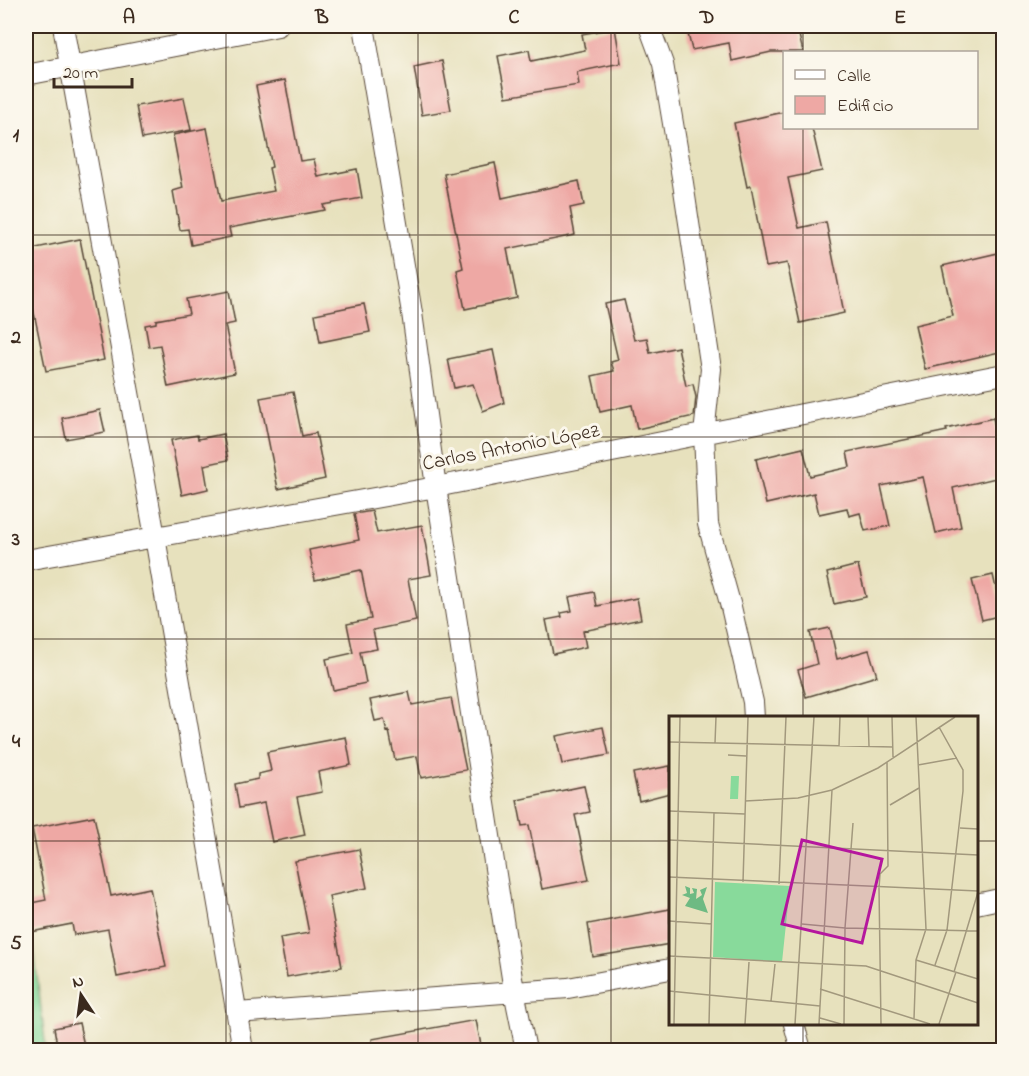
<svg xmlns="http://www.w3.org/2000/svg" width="1029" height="1076" viewBox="0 0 1029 1076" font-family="'Indie Flower',sans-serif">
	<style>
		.green { fill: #88da9b; stroke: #62825c; stroke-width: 1.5 }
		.building { fill: #eea8a4 }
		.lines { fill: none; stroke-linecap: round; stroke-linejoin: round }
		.street-casing { stroke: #554536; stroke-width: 22 }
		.street { stroke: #fff; stroke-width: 20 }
		.grid { fill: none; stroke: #3b2a1e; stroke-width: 1.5; stroke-opacity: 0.55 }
		.labels { text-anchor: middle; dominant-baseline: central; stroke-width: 6; stroke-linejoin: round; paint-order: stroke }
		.street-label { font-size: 21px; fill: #3b2a1e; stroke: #fbf7ec }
		.inset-road { fill: none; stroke: #a2987d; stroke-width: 1.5 }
		.view { fill: #b5179e; fill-opacity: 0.15; stroke: #b5179e; stroke-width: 3 }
		.inset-edge { fill: none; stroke: #3b2a1e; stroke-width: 3 }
		.neatline { fill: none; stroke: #3b2a1e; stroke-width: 2 }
		.grid-label { font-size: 20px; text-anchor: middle; font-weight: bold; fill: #3b2a1e }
	</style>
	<rect width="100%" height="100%" fill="#fbf7ec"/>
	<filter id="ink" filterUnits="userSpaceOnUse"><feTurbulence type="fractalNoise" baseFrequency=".0167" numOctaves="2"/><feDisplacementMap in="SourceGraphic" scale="12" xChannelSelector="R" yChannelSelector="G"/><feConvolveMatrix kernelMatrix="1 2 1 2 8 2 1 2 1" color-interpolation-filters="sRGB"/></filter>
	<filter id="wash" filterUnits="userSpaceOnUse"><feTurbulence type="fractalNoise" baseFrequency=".008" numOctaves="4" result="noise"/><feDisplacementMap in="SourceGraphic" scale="24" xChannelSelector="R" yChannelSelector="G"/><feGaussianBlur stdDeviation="1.35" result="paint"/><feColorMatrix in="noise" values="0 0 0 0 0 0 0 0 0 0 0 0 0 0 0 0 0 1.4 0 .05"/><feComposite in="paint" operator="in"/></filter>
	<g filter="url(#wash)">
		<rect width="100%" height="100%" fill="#e7e1bd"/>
		<path class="green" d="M 26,886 L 46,1050 L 26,1050 Z"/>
		<g id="blocks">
			<path class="building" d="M 686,26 L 797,26 L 803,52 L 771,52 L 732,61 L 729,43 L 692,50 Z
				M 615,28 L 621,63 L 577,72 L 579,85 L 506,97 L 498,56 L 529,50 L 531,61 L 585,50 L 582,34 Z
				M 442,61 L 451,110 L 422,115 L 414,67 Z
				M 285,80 L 300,161 L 314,159 L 318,177 L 357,169 L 362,198 L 323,205 L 325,210 L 229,228 L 231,237 L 191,245 L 188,229 L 180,230 L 173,191 L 183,188 L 173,135 L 207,128 L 221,201 L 274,191 L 269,168 L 272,167 L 256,86 Z
				M 184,98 L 191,130 L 142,139 L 136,106 Z
				M 784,112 L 784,128 L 812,128 L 822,171 L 788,178 L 799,228 L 826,222 L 844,313 L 800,323 L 787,263 L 766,267 L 751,186 L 747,187 L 734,123 Z
				M 495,163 L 502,198 L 579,181 L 584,205 L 570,208 L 575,235 L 507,249 L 517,298 L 465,309 L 457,270 L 463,268 L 444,174 Z
				M 80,239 L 104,360 L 46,371 L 26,274 L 26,250 Z
				M 998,253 L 1004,278 L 1004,351 L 925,369 L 915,325 L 953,316 L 942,266 Z
				M 229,291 L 235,323 L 225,325 L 235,373 L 168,387 L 160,345 L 149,347 L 145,325 L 156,323 L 156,320 L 189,314 L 186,299 Z
				M 624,300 L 634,340 L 647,338 L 650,353 L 678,347 L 686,386 L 693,384 L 696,397 L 694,416 L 637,429 L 632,405 L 600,412 L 592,376 L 614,371 L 611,362 L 618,360 L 605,304 Z
				M 364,304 L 370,332 L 320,342 L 315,314 Z
				M 493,350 L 504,403 L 483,411 L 473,384 L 454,388 L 448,359 Z
				M 293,392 L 302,436 L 316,433 L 325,479 L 278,489 L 260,398 Z
				M 100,410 L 105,432 L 66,439 L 62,418 Z
				M 993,418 L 1004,465 L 994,467 L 996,478 L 953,488 L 961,527 L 936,533 L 923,477 L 881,486 L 890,526 L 865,531 L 860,513 L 849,516 L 847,508 L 819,514 L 814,493 L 766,504 L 756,459 L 803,448 L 810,476 L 850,467 L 847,452 L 947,431 L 946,429 Z
				M 223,434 L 228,460 L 204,465 L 208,489 L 182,495 L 171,440 L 197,435 L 198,439 Z
				M 372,511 L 377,533 L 422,525 L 431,575 L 408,579 L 416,621 L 373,630 L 377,649 L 360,652 L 366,683 L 333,690 L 326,659 L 353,653 L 347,624 L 371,619 L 361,570 L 315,580 L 309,550 L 359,540 L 354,514 Z
				M 858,565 L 866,597 L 834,604 L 827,573 Z
				M 993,575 L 1002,615 L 982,620 L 972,580 Z
				M 594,592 L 597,606 L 637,598 L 641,619 L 583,631 L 586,647 L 553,654 L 546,620 L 562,617 L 561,613 L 572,611 L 569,597 Z
				M 830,628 L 837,659 L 869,650 L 877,676 L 806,697 L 798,670 L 817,664 L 810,632 Z
				M 409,692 L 412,705 L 451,698 L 466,770 L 421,778 L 417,756 L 395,760 L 389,731 L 387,732 L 384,719 L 375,721 L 370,700 Z
				M 603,727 L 609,755 L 562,764 L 556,736 Z
				M 346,737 L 351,765 L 318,772 L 322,792 L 297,797 L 305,835 L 272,842 L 264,803 L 239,808 L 235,784 L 258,779 L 258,774 L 271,771 L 267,752 Z
				M 670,766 L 670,793 L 639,801 L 633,773 Z
				M 584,786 L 590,812 L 575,815 L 589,880 L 542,889 L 529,825 L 522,826 L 517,800 Z
				M 94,816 L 111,896 L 150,888 L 166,967 L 117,977 L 108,929 L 74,935 L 72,924 L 26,933 L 26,904 L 46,900 L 32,828 Z
				M 359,849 L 367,888 L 329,896 L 342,967 L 287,977 L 280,938 L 309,933 L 295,861 Z
				M 670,909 L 670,944 L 593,957 L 588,924 Z
				M 476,1020 L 482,1050 L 373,1050 L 372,1039 Z
				M 79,1023 L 85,1050 L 58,1050 L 54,1028 Z"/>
		</g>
	</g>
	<g filter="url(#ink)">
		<use href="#blocks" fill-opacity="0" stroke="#554536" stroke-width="1.5"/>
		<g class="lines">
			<g class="street-casing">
				<path id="street" d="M 63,26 L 155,537 L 243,1050
					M 364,26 L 412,313 L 436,487 L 514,991 L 526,1050
					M 649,26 L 663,64 L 683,183 L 711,369 L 704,434 L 708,524 L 731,607 L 753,702 L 754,718
					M 26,75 L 278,26
					M 26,560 L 436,487 L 1004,374
					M 976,904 L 1004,898
					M 237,1013 L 568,988 L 670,969
					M 794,1024 L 801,1050"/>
			</g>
			<use href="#street" class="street"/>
		</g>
	</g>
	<path class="grid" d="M 226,26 L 226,1050M 418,26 L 418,1050M 611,26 L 611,1050M 803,26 L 803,52M 803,128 L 803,718M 26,235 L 1004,235M 26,437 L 1004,437M 26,639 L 1004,639M 26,841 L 670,841M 976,841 L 1004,841M 803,1024 L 803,1050"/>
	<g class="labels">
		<g class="street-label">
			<text transform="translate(511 448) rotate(-11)">Carlos Antonio López</text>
		</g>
	</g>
	<g transform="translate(669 716)">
		<rect width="309" height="309" fill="#e7e1bd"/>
		<path d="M 62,60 L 70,60 L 69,83 L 61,83 ZM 46,166 L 121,170 L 113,246 L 44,241 Z" fill="#88da9b"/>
		<path d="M 16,170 L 21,172 L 21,178 L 25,177 L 23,172 L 28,173 L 27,183 L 33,179 L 31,174 L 38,171 L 34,183 L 39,197 L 16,190 L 21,182 L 13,179 L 18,177 Z" fill="#6eba83"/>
		<path class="inset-road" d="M 199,1 L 200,30M 223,1 L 224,41M 0,26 L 224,31M 46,27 L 47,1M 170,30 L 171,1M 59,39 L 77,40M 249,49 L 288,42M 76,85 L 129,82 L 163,74 L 209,52 L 286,1M 221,89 L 250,72M 0,95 L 76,98M 291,112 L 309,113M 0,124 L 309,139M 0,161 L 309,175M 74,166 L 79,1M 110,168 L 117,1M 0,205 L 43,208M 133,208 L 176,212 L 309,215M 0,240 L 197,250 L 309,287M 247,244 L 309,263M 266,249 L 278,214 L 294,75 L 294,54 L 270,11M 285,256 L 309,176M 151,273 L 261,308M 0,275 L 151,290M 102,285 L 106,248M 151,302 L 172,308M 245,303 L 247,244 L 257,213 L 247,1M 5,308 L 11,1M 40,308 L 45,97M 76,308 L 80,246M 126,308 L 145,1M 150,308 L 163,74M 175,308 L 176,212 L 184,107M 212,308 L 210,172 L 211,158 L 219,150 L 218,46M 270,308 L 287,256"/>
		<path class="view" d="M 133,124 L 213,143 L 193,227 L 113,208 Z"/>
		<rect width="309" height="309" class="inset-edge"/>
	</g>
	<rect width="1029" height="1076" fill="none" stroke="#fbf7ec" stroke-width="66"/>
	<rect x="783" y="51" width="195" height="78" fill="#fbf7ec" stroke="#aea59a" stroke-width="1.5"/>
	<rect x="795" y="70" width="30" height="9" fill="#ffffff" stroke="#aea59a" stroke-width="1.5"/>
	<text x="837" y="81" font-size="18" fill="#3b2a1e">Calle</text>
	<rect x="795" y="96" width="30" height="18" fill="#eea8a4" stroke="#aea59a" stroke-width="1.5"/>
	<text x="837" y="111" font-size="18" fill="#3b2a1e">Edificio</text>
	<g transform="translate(81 995) rotate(347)" stroke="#fbf7ec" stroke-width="4.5" paint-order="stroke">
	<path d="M0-4.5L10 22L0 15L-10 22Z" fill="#3b2a1e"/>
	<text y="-9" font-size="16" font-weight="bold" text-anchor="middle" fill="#3b2a1e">N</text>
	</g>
	<path d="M54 78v9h78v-9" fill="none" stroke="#3b2a1e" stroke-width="3"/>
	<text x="63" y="78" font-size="18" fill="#3b2a1e" stroke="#fbf7ec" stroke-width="4.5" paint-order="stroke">20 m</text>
	<rect x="33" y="33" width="963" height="1010" class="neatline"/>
	<g class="grid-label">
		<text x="129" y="23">A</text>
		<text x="322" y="23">B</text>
		<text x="514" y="23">C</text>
		<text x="707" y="23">D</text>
		<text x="900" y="23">E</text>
		<text x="16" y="141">1</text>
		<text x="16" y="343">2</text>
		<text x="16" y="545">3</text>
		<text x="16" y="747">4</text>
		<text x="16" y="949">5</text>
	</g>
</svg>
